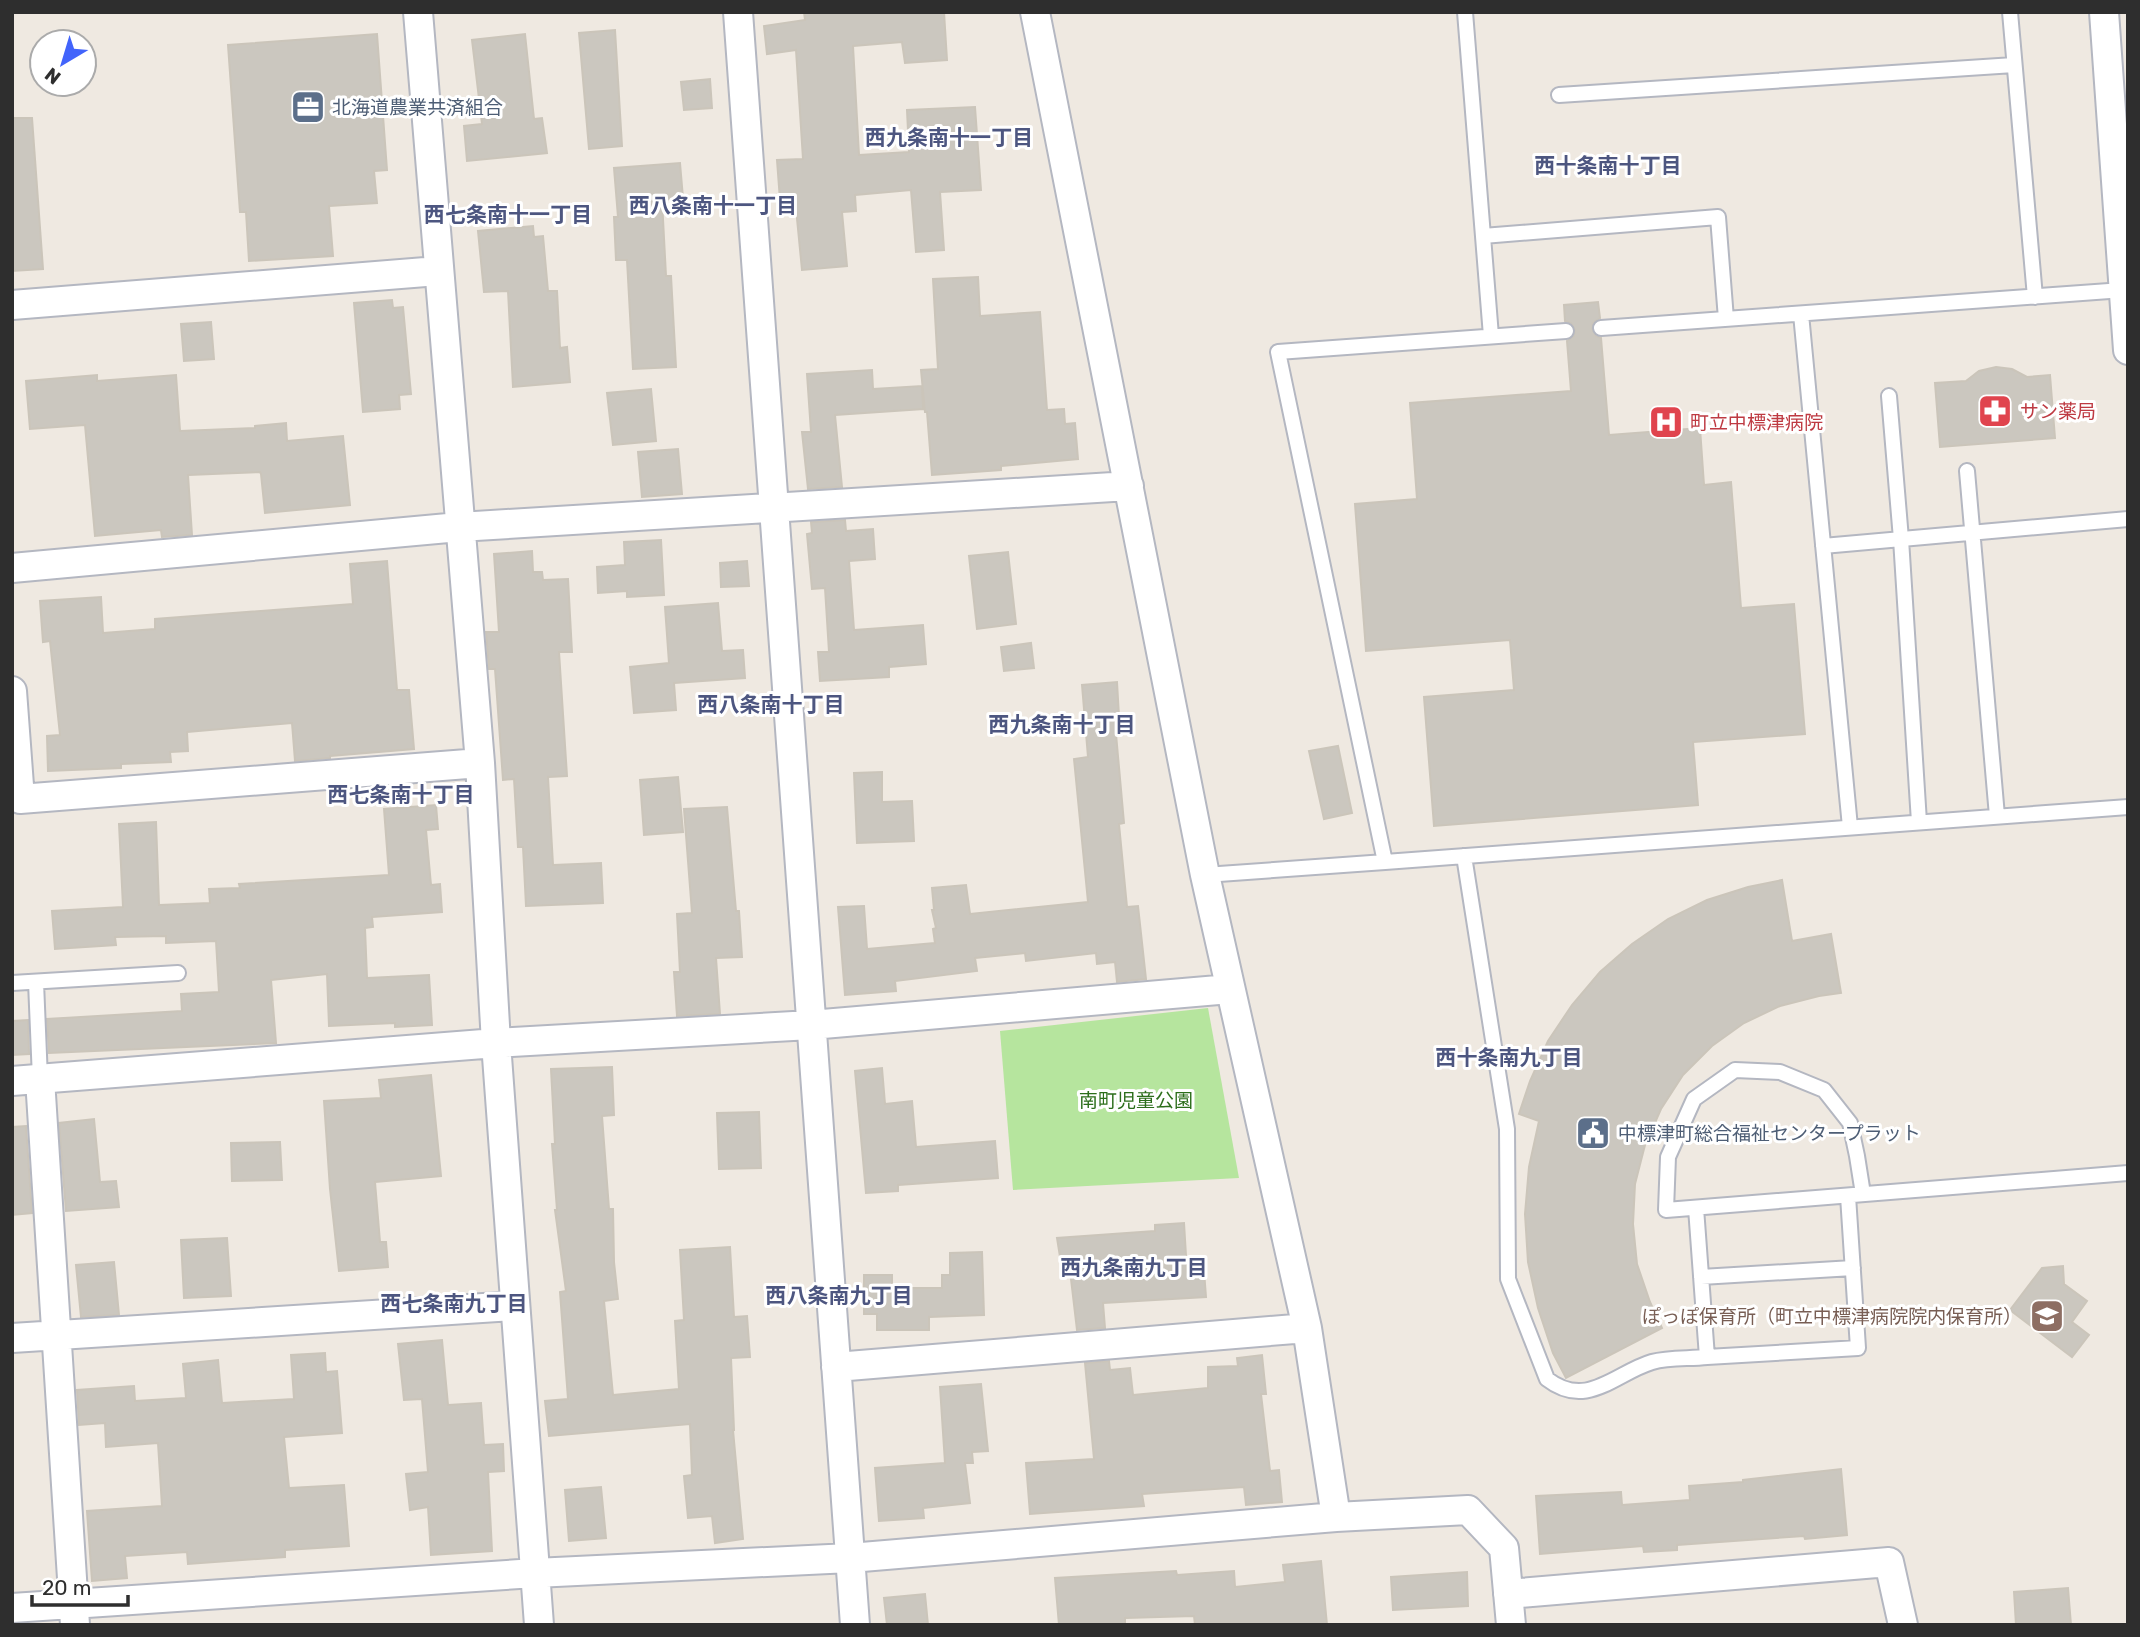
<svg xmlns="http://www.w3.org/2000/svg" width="2140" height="1637" viewBox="0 0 2140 1637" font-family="Rubik,'Noto Sans JP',sans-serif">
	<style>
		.green { fill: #b6e59e }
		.building { fill: #cbc7bf; stroke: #cbc5ba; stroke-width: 2 }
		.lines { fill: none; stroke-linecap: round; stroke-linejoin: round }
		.lane-casing { stroke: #b4b7c1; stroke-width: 18 }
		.street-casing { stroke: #b4b7c1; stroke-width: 32 }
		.lane { stroke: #fff; stroke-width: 14 }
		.street { stroke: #fff; stroke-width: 28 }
		.labels { text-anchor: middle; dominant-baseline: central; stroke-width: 6; stroke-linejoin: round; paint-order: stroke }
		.service-label { font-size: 19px; fill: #4e5e75; stroke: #fff; text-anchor: start }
		.health-label { font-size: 19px; fill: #be3a42; stroke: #fff; text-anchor: start }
		.park-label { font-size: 19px; fill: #2c6e1b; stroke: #fff }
		.education-label { font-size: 19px; fill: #785e54; stroke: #fff; text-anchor: end }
		.neighbourhood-label { font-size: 21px; font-weight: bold; fill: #4d5680; stroke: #fff }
	</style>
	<rect width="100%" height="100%" fill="#efe9e1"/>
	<path class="green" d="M 1208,1008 L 1239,1178 L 1013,1190 L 1000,1031 Z"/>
	<path class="building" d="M 804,12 L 944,12 L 947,60 L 905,63 L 902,42 L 853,46 L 859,155 L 909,152 L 907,110 L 975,107 L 981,190 L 940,192 L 944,250 L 916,252 L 911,190 L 855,195 L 856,211 L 842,212 L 847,266 L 802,270 L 795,198 L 780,200 L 777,160 L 803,159 L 796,50 L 767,54 L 764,26 L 805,20 Z
		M 615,30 L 622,146 L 589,149 L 579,33 Z
		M 377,34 L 387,170 L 374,171 L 377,203 L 329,206 L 333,256 L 249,261 L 246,212 L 240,212 L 228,45 Z
		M 525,34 L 534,119 L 542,118 L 547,153 L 467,161 L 464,126 L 482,124 L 472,40 Z
		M 710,79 L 712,108 L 684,110 L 681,82 Z
		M 12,118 L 32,118 L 43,269 L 12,271 Z
		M 680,163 L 683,198 L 662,200 L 666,276 L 671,276 L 676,367 L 633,369 L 627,260 L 616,260 L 614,217 L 618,217 L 614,168 Z
		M 533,226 L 534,237 L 543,236 L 548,291 L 557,291 L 560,348 L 567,347 L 570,382 L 513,387 L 508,291 L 484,292 L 478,231 Z
		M 978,277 L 980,316 L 1040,312 L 1047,410 L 1064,409 L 1065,424 L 1075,423 L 1078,459 L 1001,466 L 1001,470 L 932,475 L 927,412 L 925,412 L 921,370 L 938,369 L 933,279 Z
		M 392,300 L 393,308 L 403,307 L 411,394 L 399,395 L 400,409 L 363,412 L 354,303 Z
		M 1598,302 L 1600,318 L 1593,323 L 1592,329 L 1596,336 L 1601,338 L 1609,435 L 1700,428 L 1704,485 L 1731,482 L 1741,608 L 1794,604 L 1805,734 L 1693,742 L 1698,805 L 1434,826 L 1424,697 L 1514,690 L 1510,640 L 1366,651 L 1355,504 L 1417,499 L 1410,403 L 1571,391 L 1567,341 L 1574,336 L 1575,330 L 1571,323 L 1565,321 L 1564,305 Z
		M 211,322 L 214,359 L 184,361 L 181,324 Z
		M 1996,367 L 2012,369 L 2027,377 L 2050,375 L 2055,438 L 1940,447 L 1935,383 L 1966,381 L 1979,371 Z
		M 872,370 L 873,389 L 922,386 L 923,409 L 835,415 L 842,487 L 808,489 L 802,432 L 811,432 L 807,374 Z
		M 97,375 L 97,381 L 176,375 L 180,431 L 255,428 L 255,426 L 286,423 L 287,441 L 343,436 L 350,505 L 265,513 L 261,474 L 260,472 L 188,475 L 192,535 L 162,537 L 161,530 L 95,536 L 85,425 L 30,429 L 26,381 Z
		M 651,389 L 656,441 L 613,445 L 607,393 Z
		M 678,449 L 682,494 L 642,497 L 638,452 Z
		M 845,520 L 846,531 L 873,529 L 875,559 L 849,561 L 854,630 L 923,625 L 926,664 L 889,667 L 889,677 L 820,681 L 818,652 L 829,652 L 825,588 L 812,589 L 807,534 L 812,533 L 811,522 Z
		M 661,540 L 664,595 L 627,597 L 627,591 L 598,593 L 597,567 L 625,565 L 624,542 Z
		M 532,551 L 533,572 L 542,572 L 543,580 L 568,579 L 572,652 L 559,652 L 567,776 L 548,777 L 553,865 L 601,863 L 603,903 L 526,906 L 523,847 L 518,847 L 514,779 L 503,780 L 495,669 L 489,669 L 486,632 L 499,632 L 494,554 Z
		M 1008,552 L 1016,624 L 977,629 L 969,556 Z
		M 387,561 L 397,690 L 409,690 L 414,749 L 330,756 L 330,758 L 295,761 L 292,723 L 187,732 L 188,751 L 170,752 L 171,762 L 121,764 L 121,768 L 48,771 L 47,736 L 60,735 L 50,641 L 43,642 L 40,601 L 101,597 L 103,633 L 155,629 L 155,619 L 353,604 L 350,564 Z
		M 747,561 L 749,586 L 721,587 L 720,563 Z
		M 718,603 L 722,651 L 743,650 L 745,678 L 674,683 L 676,710 L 634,713 L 630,667 L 669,663 L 665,607 Z
		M 1031,643 L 1034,668 L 1004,671 L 1001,647 Z
		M 1117,682 L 1120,734 L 1116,734 L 1124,823 L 1119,824 L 1127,907 L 1138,906 L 1146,979 L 1117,982 L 1115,962 L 1097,964 L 1096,953 L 1026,961 L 1025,953 L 975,958 L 977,971 L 895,981 L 896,991 L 845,995 L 838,907 L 864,906 L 867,949 L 935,943 L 933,929 L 936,928 L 932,910 L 934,910 L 932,888 L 966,885 L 970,914 L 1088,902 L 1074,759 L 1088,757 L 1082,685 Z
		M 1338,746 L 1352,813 L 1324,819 L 1309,751 Z
		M 882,772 L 882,802 L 912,801 L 914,841 L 857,843 L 854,773 Z
		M 678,777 L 683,832 L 644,835 L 640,780 Z
		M 436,805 L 438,829 L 426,830 L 431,885 L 440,884 L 442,912 L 372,917 L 373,927 L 365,928 L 367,978 L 429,975 L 432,1025 L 395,1027 L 395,1023 L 329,1026 L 327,974 L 271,980 L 276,1043 L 49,1053 L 47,1019 L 182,1011 L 181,994 L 219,992 L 216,941 L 166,943 L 166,936 L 115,937 L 116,945 L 55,949 L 52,911 L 123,907 L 119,824 L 156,822 L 159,905 L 210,903 L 209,889 L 240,888 L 239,884 L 389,875 L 384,809 Z
		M 727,807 L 736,911 L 739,911 L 742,957 L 716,958 L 720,1014 L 677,1016 L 674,972 L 680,972 L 677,914 L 692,913 L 684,809 Z
		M 1782,880 L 1792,941 L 1831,934 L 1841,993 L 1819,996 L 1780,1006 L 1744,1023 L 1712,1046 L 1683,1075 L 1661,1109 L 1645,1145 L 1635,1184 L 1633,1224 L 1637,1264 L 1650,1302 L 1662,1328 L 1566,1378 L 1553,1353 L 1538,1308 L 1528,1262 L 1525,1214 L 1529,1167 L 1539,1121 L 1519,1114 L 1530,1081 L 1548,1041 L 1572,1005 L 1600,972 L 1632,944 L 1668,919 L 1707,900 L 1748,887 Z
		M 28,1020 L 29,1054 L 12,1055 L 12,1021 Z
		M 612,1067 L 614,1115 L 602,1116 L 609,1209 L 613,1209 L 614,1262 L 618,1299 L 604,1301 L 613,1395 L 679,1389 L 675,1321 L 684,1320 L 680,1250 L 730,1247 L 734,1317 L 747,1316 L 750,1357 L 731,1358 L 734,1430 L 733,1430 L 743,1539 L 715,1543 L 712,1516 L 688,1518 L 684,1476 L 692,1475 L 690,1424 L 549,1436 L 545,1401 L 568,1399 L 560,1292 L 566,1291 L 555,1210 L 557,1210 L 552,1144 L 555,1144 L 551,1069 Z
		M 882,1068 L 885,1104 L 912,1101 L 916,1147 L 995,1141 L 998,1178 L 898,1185 L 898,1191 L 866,1193 L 855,1071 Z
		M 431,1075 L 441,1176 L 375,1182 L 380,1242 L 386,1242 L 388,1267 L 339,1271 L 330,1189 L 324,1101 L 381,1098 L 379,1080 Z
		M 759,1112 L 761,1168 L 719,1169 L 717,1113 Z
		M 94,1119 L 100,1182 L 116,1181 L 119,1207 L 66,1211 L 59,1123 Z
		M 26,1126 L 32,1213 L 12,1215 L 12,1127 Z
		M 280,1142 L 282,1180 L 232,1181 L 231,1143 Z
		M 1184,1223 L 1187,1272 L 1204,1271 L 1206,1297 L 1103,1303 L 1105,1328 L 1077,1330 L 1069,1262 L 1061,1263 L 1057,1238 L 1155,1231 L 1155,1225 Z
		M 227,1238 L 231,1296 L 184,1298 L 181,1240 Z
		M 982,1252 L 984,1315 L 929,1317 L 929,1330 L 877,1330 L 877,1314 L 864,1314 L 864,1275 L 892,1275 L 892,1288 L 942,1288 L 942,1275 L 950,1275 L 950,1253 Z
		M 114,1262 L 119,1315 L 81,1317 L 76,1265 Z
		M 2063,1266 L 2064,1284 L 2087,1301 L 2072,1322 L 2089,1335 L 2072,1357 L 2010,1310 L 2042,1268 Z
		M 442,1340 L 448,1405 L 481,1403 L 484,1445 L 503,1444 L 504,1471 L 488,1472 L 492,1551 L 431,1555 L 428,1507 L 410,1510 L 406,1474 L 428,1472 L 422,1399 L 404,1400 L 398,1344 Z
		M 325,1353 L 326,1372 L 337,1371 L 342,1433 L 284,1437 L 289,1488 L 344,1485 L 349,1546 L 285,1550 L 285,1557 L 188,1564 L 187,1552 L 125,1556 L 127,1578 L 92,1581 L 87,1511 L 162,1506 L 158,1443 L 106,1447 L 105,1423 L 79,1425 L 77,1390 L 134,1386 L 135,1401 L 186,1398 L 183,1364 L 218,1360 L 222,1403 L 294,1399 L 291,1355 Z
		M 1262,1355 L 1266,1394 L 1261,1394 L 1270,1471 L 1279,1470 L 1282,1502 L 1246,1505 L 1244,1487 L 1142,1494 L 1144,1506 L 1030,1514 L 1026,1463 L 1094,1459 L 1085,1363 L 1109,1361 L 1110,1370 L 1130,1368 L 1133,1395 L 1208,1388 L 1208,1367 L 1238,1366 L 1237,1358 Z
		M 981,1384 L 988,1451 L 972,1452 L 973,1463 L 965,1463 L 970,1503 L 923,1508 L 924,1518 L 879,1521 L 875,1468 L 945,1463 L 940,1387 Z
		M 1841,1469 L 1847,1535 L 1805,1539 L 1804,1536 L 1677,1545 L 1677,1550 L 1644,1552 L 1643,1546 L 1540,1554 L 1536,1496 L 1621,1492 L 1622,1505 L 1690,1500 L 1689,1486 L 1743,1482 L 1743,1480 Z
		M 601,1487 L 606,1538 L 569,1541 L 565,1490 Z
		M 1321,1561 L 1327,1625 L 1195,1625 L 1194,1616 L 1125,1618 L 1125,1625 L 1059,1625 L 1055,1578 L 1176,1571 L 1177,1575 L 1234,1571 L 1235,1587 L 1285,1582 L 1283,1565 Z
		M 1467,1572 L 1468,1606 L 1393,1610 L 1391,1577 Z
		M 2068,1588 L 2071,1625 L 2016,1625 L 2014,1592 Z
		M 925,1594 L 928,1625 L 887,1625 L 884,1598 Z"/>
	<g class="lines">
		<g class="lane-casing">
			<path id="lane" d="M 1465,12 L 1491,336
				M 2010,12 L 2035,297
				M 1559,95 L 2014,65
				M 1483,236 L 1718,217 L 1726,319
				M 1801,314 L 1850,827
				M 1601,328 L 2123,290
				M 1889,396 L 1901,539 L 1919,822
				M 1967,471 L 1997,816
				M 1823,546 L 2128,519
				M 1464,856 L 1507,1129 L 1508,1279 L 1547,1379 C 1587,1410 1615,1373 1652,1362 C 1669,1357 1689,1359 1707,1357
				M 1385,862 L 2128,807
				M 1205,875 L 1385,862 L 1278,352 L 1566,331
				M 36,982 L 40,1079
				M 12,983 L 178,973
				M 1863,1194 L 1857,1156 L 1850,1123 L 1824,1090 L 1780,1072 L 1735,1070 L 1694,1099 L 1668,1157 L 1666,1210 L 2128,1173
				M 1696,1208 L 1707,1357 L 1858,1348 L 1848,1196
				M 1701,1277 L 1853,1268"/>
		</g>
		<g class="street-casing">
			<path id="street" d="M 418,12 L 480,763 L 496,1043 L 539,1625
				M 738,12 L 855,1625
				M 1035,12 L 1205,875 L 1307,1328 L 1336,1517
				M 2104,12 L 2128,350
				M 12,305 L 438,271
				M 12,568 L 459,527 L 1129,486
				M 12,691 L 20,799 L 480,763
				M 40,1079 L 75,1625
				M 12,1081 L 496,1043 L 811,1025 L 1230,989
				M 12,1338 L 515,1306
				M 836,1367 L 1307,1328
				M 1508,1594 L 1889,1562 L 1903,1625
				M 12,1608 L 535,1573 L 850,1558 L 1336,1517 L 1468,1510 L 1504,1548 L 1511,1625"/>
		</g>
		<use href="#lane" class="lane"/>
		<use href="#street" class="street"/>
	</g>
	<defs>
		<g id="office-square" transform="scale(1.75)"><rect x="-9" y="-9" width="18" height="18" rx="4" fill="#5c6f8a" stroke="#fff"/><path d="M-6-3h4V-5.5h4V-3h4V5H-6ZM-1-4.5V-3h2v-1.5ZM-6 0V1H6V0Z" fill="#fff"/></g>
		<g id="pharmacy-square" transform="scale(1.75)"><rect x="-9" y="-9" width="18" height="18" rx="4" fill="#e0444e" stroke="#fff"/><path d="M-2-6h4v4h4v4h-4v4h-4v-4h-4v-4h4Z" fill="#fff"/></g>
		<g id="hospital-square" transform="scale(1.75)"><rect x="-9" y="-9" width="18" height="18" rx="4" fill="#e0444e" stroke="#fff"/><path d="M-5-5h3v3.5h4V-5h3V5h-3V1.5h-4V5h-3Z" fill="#fff"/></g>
		<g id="civic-square" transform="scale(1.75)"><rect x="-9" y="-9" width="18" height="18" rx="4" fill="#5c6f8a" stroke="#fff"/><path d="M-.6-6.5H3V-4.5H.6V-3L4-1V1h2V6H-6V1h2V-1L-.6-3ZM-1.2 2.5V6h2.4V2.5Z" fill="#fff"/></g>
		<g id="school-square" transform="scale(1.75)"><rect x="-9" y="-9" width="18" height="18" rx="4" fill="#8d6e63" stroke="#fff"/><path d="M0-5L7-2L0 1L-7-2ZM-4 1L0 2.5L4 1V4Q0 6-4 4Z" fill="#fff"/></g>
	</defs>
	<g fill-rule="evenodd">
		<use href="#office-square" x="308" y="107"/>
		<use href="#pharmacy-square" x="1995" y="411"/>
		<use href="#hospital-square" x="1666" y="422"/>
		<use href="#civic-square" x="1593" y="1133"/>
		<use href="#school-square" x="2047" y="1316"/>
	</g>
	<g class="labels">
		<g class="service-label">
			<text x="332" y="107">北海道農業共済組合</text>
			<text x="1618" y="1133">中標津町総合福祉センタープラット</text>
		</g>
		<g class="health-label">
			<text x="2020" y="411">サン薬局</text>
			<text x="1690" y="422">町立中標津病院</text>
		</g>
		<g class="park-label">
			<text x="1136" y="1100">南町児童公園</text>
		</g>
		<g class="education-label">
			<text x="2022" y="1316">ぽっぽ保育所（町立中標津病院院内保育所）</text>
		</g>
		<g class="neighbourhood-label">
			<text x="949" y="137">西九条南十一丁目</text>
			<text x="1608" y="165">西十条南十丁目</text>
			<text x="713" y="205">西八条南十一丁目</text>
			<text x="508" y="214">西七条南十一丁目</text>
			<text x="771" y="704">西八条南十丁目</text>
			<text x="1062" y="724">西九条南十丁目</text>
			<text x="401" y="794">西七条南十丁目</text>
			<text x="1509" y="1057">西十条南九丁目</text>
			<text x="1134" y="1267">西九条南九丁目</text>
			<text x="839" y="1295">西八条南九丁目</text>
			<text x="454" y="1303">西七条南九丁目</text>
		</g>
	</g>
	<rect width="2140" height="1637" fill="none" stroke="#2e2e2e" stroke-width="28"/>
	<g transform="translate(63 63) rotate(218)"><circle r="33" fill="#ffffff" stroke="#ababab" stroke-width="2"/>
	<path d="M0-5L12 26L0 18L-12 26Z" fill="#4264fb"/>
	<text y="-10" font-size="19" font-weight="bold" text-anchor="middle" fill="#2e2e2e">N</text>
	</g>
	<path d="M32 1595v10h96v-10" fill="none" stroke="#2e2e2e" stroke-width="3.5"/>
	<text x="42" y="1595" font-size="21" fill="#2e2e2e" stroke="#ffffff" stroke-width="5" paint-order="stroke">20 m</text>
</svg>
